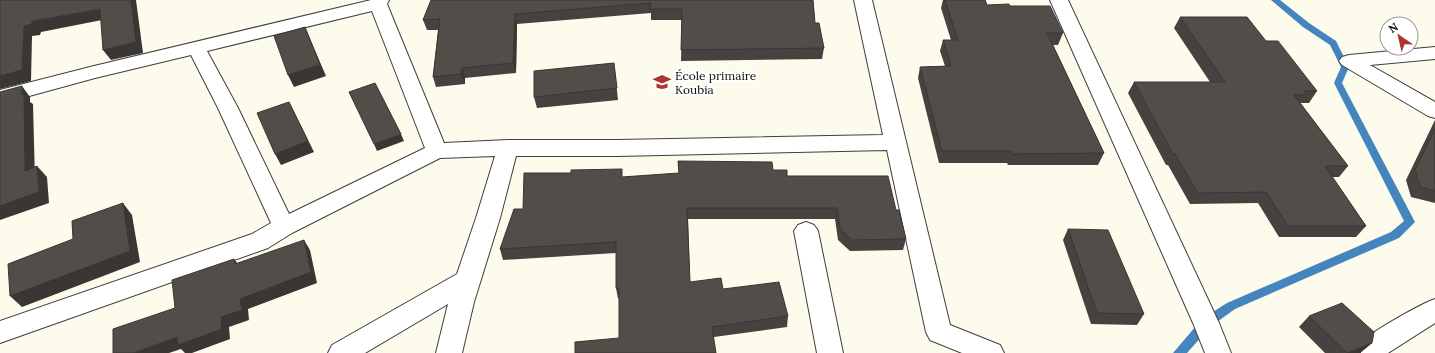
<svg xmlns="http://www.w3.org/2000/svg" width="1435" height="353" viewBox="0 0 1435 353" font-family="Lora,serif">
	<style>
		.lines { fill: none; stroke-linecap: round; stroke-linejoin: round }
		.stream { fill: #4485be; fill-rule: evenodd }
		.street-casing { stroke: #3e3e3e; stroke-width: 2 }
		.street { fill: #fff; fill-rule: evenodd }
		.wall { fill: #47423f }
		.shaded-wall { fill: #393633 }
		.building { fill: #524d49; stroke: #393633 }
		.labels { text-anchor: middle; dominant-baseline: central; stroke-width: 4; stroke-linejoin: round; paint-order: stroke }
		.poi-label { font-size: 12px; fill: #0b0b0b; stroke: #fff; text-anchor: start }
	</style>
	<rect width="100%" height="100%" fill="#fdfbeb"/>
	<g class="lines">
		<path class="stream" d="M 1271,0 L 1280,0 L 1309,23 L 1336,41 L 1349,67 L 1342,83 L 1415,222 L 1399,238 L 1235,309 L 1210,327 L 1187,353 L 1173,353 L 1202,319 L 1227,303 L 1391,232 L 1404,221 L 1334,83 L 1341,67 L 1330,45 L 1303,27 Z"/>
		<g class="street-casing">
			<path id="street" d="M 371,0 L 389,0 L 387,4 L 444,143 L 508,140 L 617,140 L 883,135 L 854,0 L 872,0 L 950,325 L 1000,345 L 1004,353 L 962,353 L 930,340 L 926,332 L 887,150 L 617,156 L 516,156 L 500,218 L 474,302 L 462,353 L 436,353 L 448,304 L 365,353 L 328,353 L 332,345 L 457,274 L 476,218 L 495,156 L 440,158 L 292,233 L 268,248 L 0,343 L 0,321 L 252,234 L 271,223 L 218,108 L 191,55 L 95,78 L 0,104 L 0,90 L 94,66 ZM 372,11 L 425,148 L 289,214 L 238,108 L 207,51 Z
				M 1050,0 L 1068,0 L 1219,323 L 1231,353 L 1205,353 L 1193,323 Z
				M 1435,47 L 1435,59 L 1370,65 L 1435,102 L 1435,118 L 1428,116 L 1342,65 L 1339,61 L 1342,57 L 1349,55 Z
				M 806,222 L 814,225 L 818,231 L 843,353 L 817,353 L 794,231 L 798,225 Z
				M 1435,299 L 1435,323 L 1388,353 L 1361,353 C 1361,349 1362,345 1364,341 C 1370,332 1423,303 1435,299 Z"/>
		</g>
		<use href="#street" class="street"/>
	</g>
	<path class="wall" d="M 431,0 L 813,0 L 815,23 L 824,48 L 822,59 L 681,61 L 682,20 L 651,20 L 651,13 L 517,24 L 516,73 L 465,78 L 465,84 L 436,87 L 433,77 L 438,30 L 427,30 L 423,20 Z
		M 943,0 L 985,0 L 987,5 L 1010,6 L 1063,33 L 1058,45 L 1053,45 L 1104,153 L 1098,165 L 1008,165 L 1007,163 L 939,163 L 918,78 L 920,67 L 945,66 L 940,51 L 943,40 L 951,40 L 941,8 Z
		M 1180,17 L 1266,41 L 1317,91 L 1309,103 L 1301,103 L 1301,104 L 1348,166 L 1339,177 L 1332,177 L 1366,226 L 1356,237 L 1279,237 L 1258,203 L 1190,204 L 1168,165 L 1166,165 L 1128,93 L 1134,82 L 1210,82 L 1174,28 Z
		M 614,63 L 618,100 L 537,108 L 534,97 Z
		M 1435,120 L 1435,203 L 1411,197 L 1406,180 Z
		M 678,161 L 773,170 L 787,176 L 896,210 L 906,239 L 903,250 L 850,251 L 838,240 L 835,219 L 688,219 L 690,282 L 723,289 L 788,316 L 787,327 L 714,337 L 619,338 L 619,298 L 618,299 L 616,288 L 616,253 L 503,260 L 500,249 L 523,209 L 623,177 L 679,173 Z
		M 1068,229 L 1144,314 L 1137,325 L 1091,324 L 1063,240 Z
		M 1309,316 L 1372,343 L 1360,353 L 1325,353 L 1299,327 Z"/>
	<path class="shaded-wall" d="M 131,0 L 136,0 L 143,53 L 111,60 L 103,50 Z
		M 100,9 L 107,19 L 41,32 L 40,35 L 32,36 L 31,81 L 0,89 L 0,76 L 24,26 L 32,21 Z
		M 515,14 L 517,24 L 516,73 L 513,63 Z
		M 305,27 L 326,76 L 294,87 L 288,75 Z
		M 462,68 L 465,78 L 465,84 L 461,74 Z
		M 22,86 L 30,97 L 30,102 L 33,104 L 35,181 L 25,171 L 21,94 Z
		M 289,102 L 314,152 L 281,165 L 275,154 Z
		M 401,134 L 404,141 L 377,151 L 374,144 Z
		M 37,166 L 47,177 L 49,203 L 0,220 L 0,206 Z
		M 123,203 L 132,215 L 140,262 L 22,307 L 10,296 Z
		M 304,240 L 310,250 L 317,283 L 248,309 L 249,320 L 229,327 L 230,339 L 192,353 L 185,353 L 181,349 L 169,353 L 133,353 L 177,337 L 221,317 Z
		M 234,259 L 242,269 L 235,264 Z
		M 1372,343 L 1360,353 L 1347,353 Z"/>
	<path class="building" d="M 0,0 L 131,0 L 136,42 L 103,50 L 100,9 L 32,21 L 32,24 L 24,26 L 22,70 L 0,76 Z
		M 431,0 L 813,0 L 815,23 L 819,23 L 824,48 L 681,50 L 682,9 L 650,9 L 651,3 L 515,14 L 513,63 L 462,68 L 461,74 L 433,77 L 440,19 L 423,20 Z
		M 945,0 L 985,0 L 987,5 L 1009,4 L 1010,6 L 1050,6 L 1063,33 L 1047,33 L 1104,153 L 1012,154 L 1011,151 L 942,151 L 920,67 L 951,66 L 943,40 L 958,40 Z
		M 1180,17 L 1247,17 L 1266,41 L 1278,41 L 1317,91 L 1304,91 L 1307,95 L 1294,95 L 1348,166 L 1325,166 L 1366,226 L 1288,226 L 1266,192 L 1198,193 L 1175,154 L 1173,154 L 1134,82 L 1225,82 Z
		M 305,27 L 320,65 L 288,75 L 274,36 Z
		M 614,63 L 617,88 L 534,97 L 534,71 Z
		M 375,83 L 401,134 L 374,144 L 349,92 Z
		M 22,86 L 21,94 L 24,94 L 25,171 L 37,166 L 39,192 L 0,206 L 0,92 Z
		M 289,102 L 308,141 L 275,154 L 257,113 Z
		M 1435,129 L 1435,191 L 1420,187 L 1415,170 Z
		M 678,161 L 772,162 L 773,170 L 787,170 L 787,176 L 888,176 L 896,210 L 899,210 L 906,239 L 852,240 L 840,229 L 837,208 L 687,208 L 690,282 L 721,278 L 723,289 L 779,282 L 788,316 L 712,327 L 716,353 L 575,353 L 575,342 L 619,338 L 619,288 L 616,288 L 616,242 L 500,249 L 514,209 L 523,209 L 524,173 L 571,173 L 571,170 L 622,169 L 622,177 L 679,173 Z
		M 123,203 L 130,251 L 10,296 L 8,264 L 73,239 L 72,221 Z
		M 1068,229 L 1108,230 L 1144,314 L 1097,313 Z
		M 304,240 L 311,272 L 240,299 L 242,310 L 221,317 L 222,329 L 178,345 L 177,337 L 133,353 L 113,353 L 113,329 L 175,308 L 172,280 L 234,259 L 235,264 Z
		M 1342,303 L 1374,332 L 1372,343 L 1347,353 L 1309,316 Z"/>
	<defs>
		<g id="school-bare" transform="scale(1.38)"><path d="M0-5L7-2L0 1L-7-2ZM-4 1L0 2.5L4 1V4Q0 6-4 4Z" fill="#ac3532" stroke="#fff" stroke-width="2.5" paint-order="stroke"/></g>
	</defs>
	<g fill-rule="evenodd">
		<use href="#school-bare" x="662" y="82"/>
	</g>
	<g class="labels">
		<g class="poi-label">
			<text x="675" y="75">École primaire<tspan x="675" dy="14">Koubia</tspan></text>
		</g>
	</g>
	<g transform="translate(1399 36) rotate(326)"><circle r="19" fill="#ffffff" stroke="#9d9d9d"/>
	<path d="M0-3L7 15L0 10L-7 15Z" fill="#ac3532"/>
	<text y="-6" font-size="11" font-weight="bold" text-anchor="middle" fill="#0b0b0b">N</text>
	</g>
</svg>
